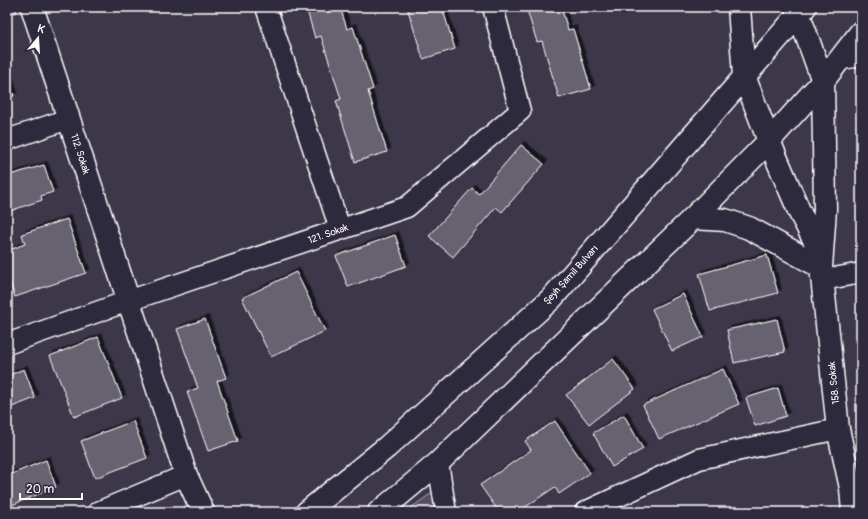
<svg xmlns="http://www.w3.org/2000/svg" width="868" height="519" viewBox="0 0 868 519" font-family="Pangolin,sans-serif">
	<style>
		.green { fill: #555060; stroke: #aaa8b0 }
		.building { fill: #666270; stroke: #fff; filter: url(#shadow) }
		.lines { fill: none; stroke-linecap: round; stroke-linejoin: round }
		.minor-casing { stroke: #fff; stroke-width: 23 }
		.tertiary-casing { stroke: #fff; stroke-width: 25 }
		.secondary-casing { stroke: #fff; stroke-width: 25 }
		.minor { stroke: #2f2a3d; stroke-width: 20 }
		.tertiary { stroke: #2f2a3d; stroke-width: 22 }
		.secondary { stroke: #2f2a3d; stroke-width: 22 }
		.labels { text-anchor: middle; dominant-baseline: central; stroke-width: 3; stroke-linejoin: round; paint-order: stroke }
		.street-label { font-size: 10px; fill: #fff; stroke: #2f2a3d }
	</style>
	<defs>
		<filter id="shadow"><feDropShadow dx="3.5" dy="-3.5" stdDeviation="0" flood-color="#0009"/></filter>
	</defs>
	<rect width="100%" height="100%" fill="#3c3749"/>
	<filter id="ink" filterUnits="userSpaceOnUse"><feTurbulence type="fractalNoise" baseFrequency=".025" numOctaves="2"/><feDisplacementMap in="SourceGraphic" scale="8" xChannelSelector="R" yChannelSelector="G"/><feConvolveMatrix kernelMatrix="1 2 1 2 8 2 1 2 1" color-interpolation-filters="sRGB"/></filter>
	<g filter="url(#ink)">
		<path class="green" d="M 436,490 L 437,512 L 405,512 Z"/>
		<path class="building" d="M 7,7 L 16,7 L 17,12 L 7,15 Z
			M 306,7 L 340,7 L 347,29 L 353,27 L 373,89 L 368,91 L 387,152 L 355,162 L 336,101 L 341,99 L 321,36 L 315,38 Z
			M 407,7 L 442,7 L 455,49 L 423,59 Z
			M 526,7 L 561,7 L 568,30 L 573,29 L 591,89 L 559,98 L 542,41 L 537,42 Z
			M 7,75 L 14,96 L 7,98 Z
			M 521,145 L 544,164 L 502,212 L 496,207 L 453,257 L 429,236 L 472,188 L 479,194 Z
			M 44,165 L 53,192 L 41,196 L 42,200 L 7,212 L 7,176 Z
			M 67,219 L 86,273 L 15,297 L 7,274 L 7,251 L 25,244 L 22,234 Z
			M 395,235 L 406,266 L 348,287 L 336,256 Z
			M 767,255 L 778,293 L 710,311 L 699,274 Z
			M 296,272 L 325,331 L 271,357 L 242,298 Z
			M 683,294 L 703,337 L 672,351 L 652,309 Z
			M 205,319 L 226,378 L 217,381 L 238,441 L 208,451 L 187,392 L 198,388 L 177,329 Z
			M 777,319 L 785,352 L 734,363 L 727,330 Z
			M 98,337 L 122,398 L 74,417 L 50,356 Z
			M 613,359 L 635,389 L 589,424 L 566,395 Z
			M 24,369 L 35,398 L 7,409 L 7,376 Z
			M 723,369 L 739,404 L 659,439 L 643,405 Z
			M 778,388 L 786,416 L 755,426 L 746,398 Z
			M 624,415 L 643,449 L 612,467 L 593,433 Z
			M 133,421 L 147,458 L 95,478 L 81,441 Z
			M 555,421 L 590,473 L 559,494 L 555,487 L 518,512 L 499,512 L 480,485 L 531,450 L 525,441 Z
			M 46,460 L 56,487 L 7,507 L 7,476 Z"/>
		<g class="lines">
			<g class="minor-casing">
				<path id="minor" d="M 266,7 L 340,229
					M 842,59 L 861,56
					M 7,140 L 68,119
					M 823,280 L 861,273
					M 7,344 L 128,301 L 407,207 L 520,111 L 493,7
					M 438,463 L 446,512
					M 98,512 L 186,475
					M 585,512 L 699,459 L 838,429"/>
			</g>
			<g class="tertiary-casing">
				<path id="tertiary" d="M 32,7 L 186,475 L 203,512
					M 823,81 L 825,209 L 821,267 L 838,429 L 851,488 L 853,512
					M 769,141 L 800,213 L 821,253
					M 693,218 L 725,220 L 749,228 L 821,267"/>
			</g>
			<g class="secondary-casing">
				<path id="secondary" d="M 739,7 L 744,76 L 769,141
					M 796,7 L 823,81
					M 307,512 L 387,447 L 551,299 L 805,7
					M 379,512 L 438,463 L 693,218 L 769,141 L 823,81 L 861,32"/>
			</g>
			<use href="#minor" class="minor"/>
			<use href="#tertiary" class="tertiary"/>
			<use href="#secondary" class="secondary"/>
		</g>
	</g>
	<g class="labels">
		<g class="street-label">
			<text transform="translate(80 154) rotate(72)">112. Sokak</text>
			<text transform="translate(328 234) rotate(-19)">121. Sokak</text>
			<text transform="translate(571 275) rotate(-48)">Şeyh Şamil Bulvarı</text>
			<text transform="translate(834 383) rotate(-96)">158. Sokak</text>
		</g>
	</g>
	<rect width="868" height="519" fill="none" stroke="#2f2a3d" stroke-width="24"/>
	<rect x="12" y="12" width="844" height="495" fill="none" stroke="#fff" stroke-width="1.5" filter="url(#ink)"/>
	<g transform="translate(38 38) rotate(18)" stroke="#2f2a3d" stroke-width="3" paint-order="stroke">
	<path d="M0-3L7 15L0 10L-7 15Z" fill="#ffffff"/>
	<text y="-6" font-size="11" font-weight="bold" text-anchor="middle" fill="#ffffff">K</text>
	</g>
	<path d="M20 493v6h62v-6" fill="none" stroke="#ffffff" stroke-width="2"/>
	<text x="26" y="493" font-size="12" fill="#ffffff" stroke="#2f2a3d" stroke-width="3" paint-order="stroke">20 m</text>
</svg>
